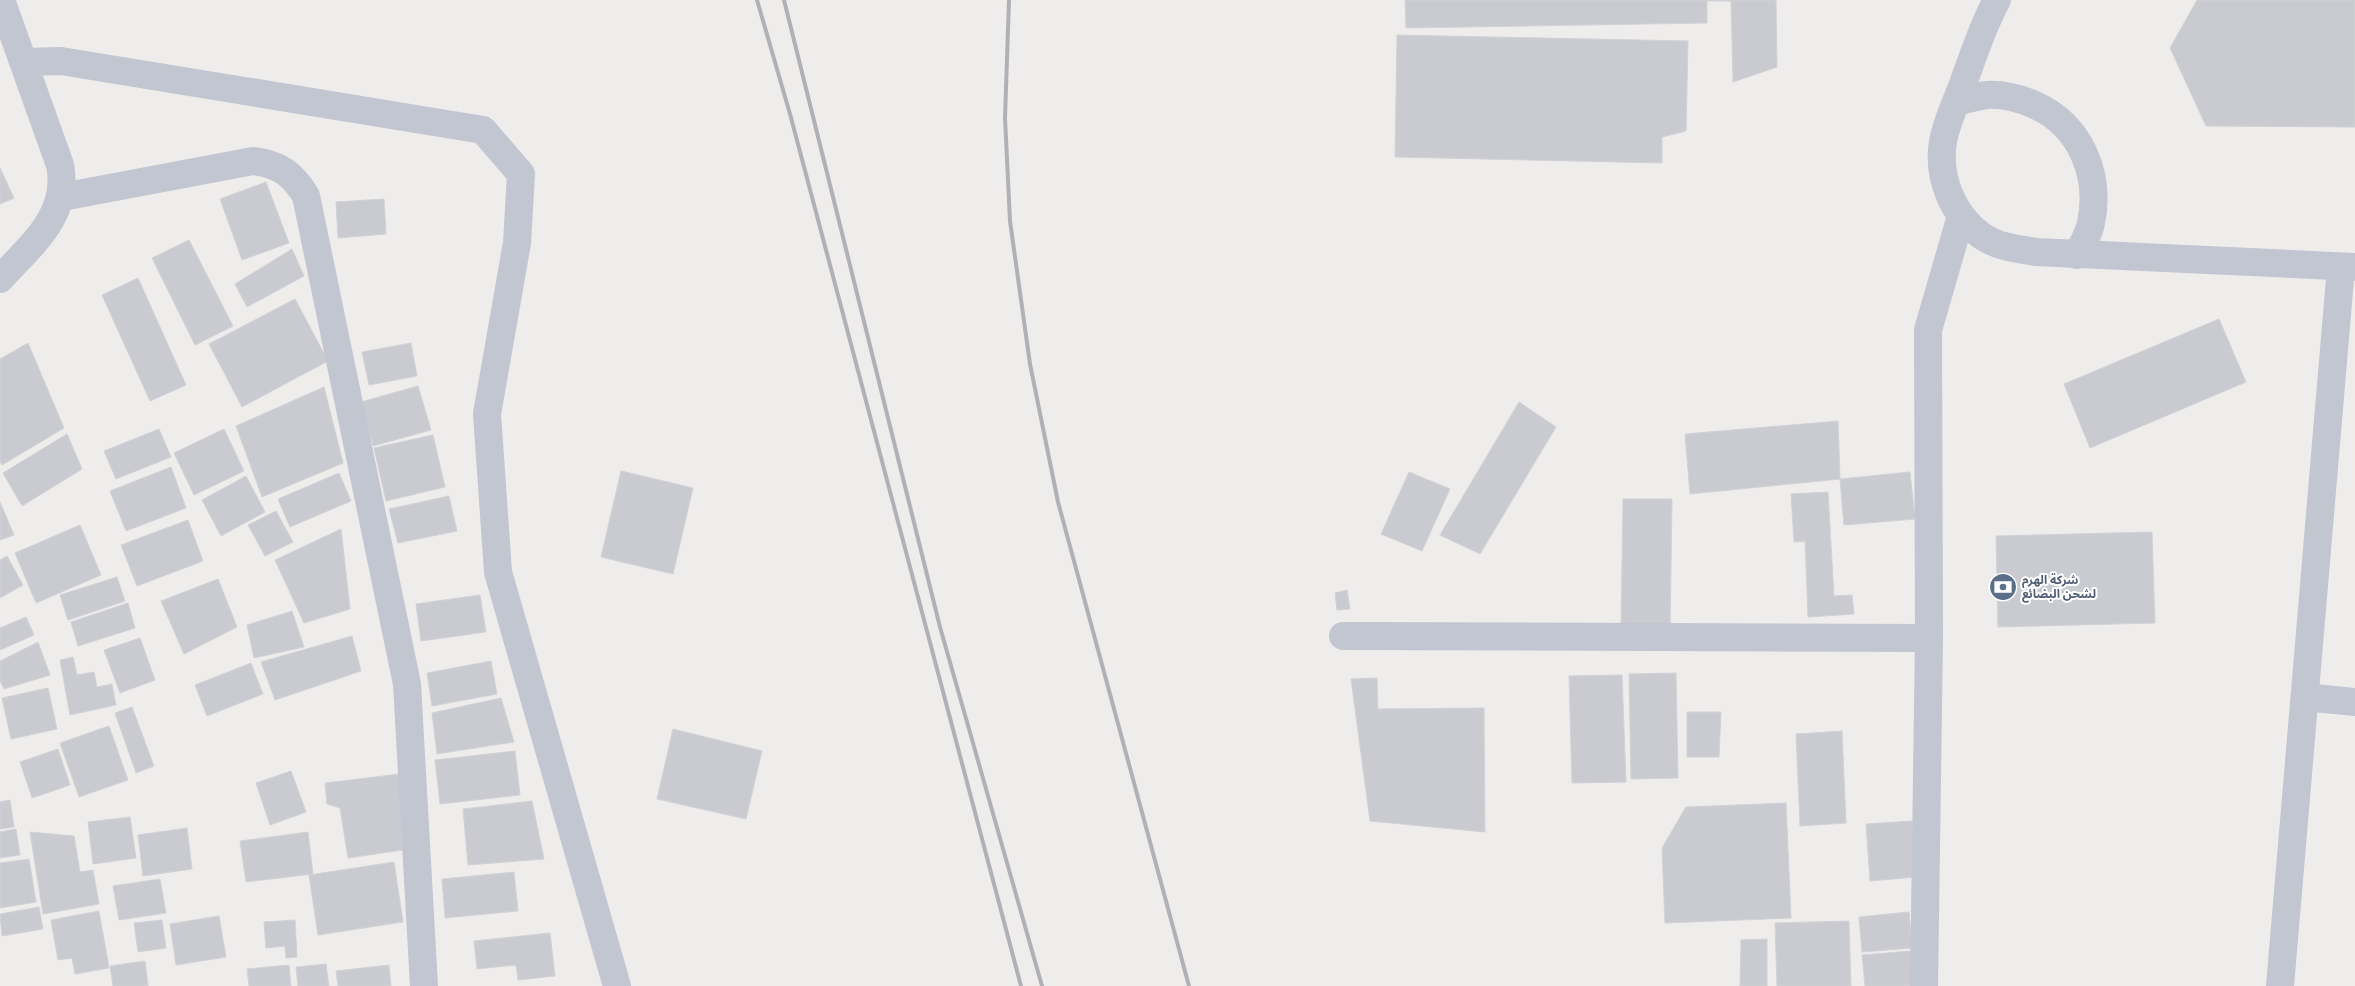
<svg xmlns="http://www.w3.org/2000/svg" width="2355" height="986" viewBox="0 0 2355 986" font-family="'DM Sans','Noto Sans Arabic',sans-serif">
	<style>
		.building { fill: #cacbd0; stroke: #d1d2d7 }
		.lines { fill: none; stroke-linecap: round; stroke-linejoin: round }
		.minor { stroke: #c1c6d0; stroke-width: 28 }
		.rail { stroke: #afb1b6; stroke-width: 4 }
		.labels { text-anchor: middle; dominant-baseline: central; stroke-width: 4; stroke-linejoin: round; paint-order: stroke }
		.service-label { font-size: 12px; font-weight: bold; fill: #4e5e75; stroke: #fff; text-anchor: start }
	</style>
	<rect width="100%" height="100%" fill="#efecec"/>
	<path class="building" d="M 1405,0 L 1776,0 L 1777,67 L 1733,82 L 1731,1 L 1707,1 L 1707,23 L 1406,28 Z
		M 2197,0 L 2355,0 L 2355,127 L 2206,126 L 2170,48 Z
		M 1397,35 L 1688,41 L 1686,131 L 1662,137 L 1662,163 L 1395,157 Z
		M 0,168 L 14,198 L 0,204 Z
		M 266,182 L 289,243 L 242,260 L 220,199 Z
		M 384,199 L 386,234 L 338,238 L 336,202 Z
		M 189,240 L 233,326 L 195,345 L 152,258 Z
		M 292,249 L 304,276 L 247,307 L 235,284 Z
		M 138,278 L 186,385 L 150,401 L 102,295 Z
		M 295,299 L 328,361 L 242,407 L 209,344 Z
		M 2219,319 L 2246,382 L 2090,448 L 2064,384 Z
		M 28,343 L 64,428 L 2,465 L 0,461 L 0,359 Z
		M 411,343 L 417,376 L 369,385 L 362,352 Z
		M 418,386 L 431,430 L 373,446 L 361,402 Z
		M 324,387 L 343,463 L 262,497 L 236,426 Z
		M 1519,402 L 1556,427 L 1480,554 L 1440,535 Z
		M 1838,421 L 1840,479 L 1690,494 L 1685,434 Z
		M 159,429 L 171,457 L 116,479 L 104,451 Z
		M 224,429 L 244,471 L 194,495 L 174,453 Z
		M 67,434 L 82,469 L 22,506 L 3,473 Z
		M 433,435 L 445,487 L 386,501 L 374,448 Z
		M 171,467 L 186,508 L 126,531 L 110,491 Z
		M 621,471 L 693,488 L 673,574 L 601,557 Z
		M 1409,472 L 1450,489 L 1422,551 L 1381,534 Z
		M 1910,472 L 1915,519 L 1844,525 L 1840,479 Z
		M 339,473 L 351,501 L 290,527 L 278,499 Z
		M 246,476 L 265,512 L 221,536 L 202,500 Z
		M 1828,492 L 1834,596 L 1852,595 L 1854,614 L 1808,617 L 1805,541 L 1794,542 L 1791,494 Z
		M 449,496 L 457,531 L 398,543 L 389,509 Z
		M 1623,499 L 1672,499 L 1670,630 L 1621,629 Z
		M 0,502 L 14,535 L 0,540 Z
		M 276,511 L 293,542 L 265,556 L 248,525 Z
		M 188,520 L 203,561 L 137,586 L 121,545 Z
		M 80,525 L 101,575 L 36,603 L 15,553 Z
		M 341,529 L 350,609 L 304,623 L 275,560 Z
		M 2152,532 L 2155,623 L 1998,627 L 1996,536 Z
		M 7,556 L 23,585 L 0,598 L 0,560 Z
		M 117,577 L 125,601 L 68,620 L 60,595 Z
		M 218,579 L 237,627 L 184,654 L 161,601 Z
		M 1347,590 L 1350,609 L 1337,610 L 1335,593 Z
		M 480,595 L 486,632 L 421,641 L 416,604 Z
		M 128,603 L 135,628 L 78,646 L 71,622 Z
		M 292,611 L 304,647 L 254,658 L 247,625 Z
		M 26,617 L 34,635 L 0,650 L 0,628 Z
		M 352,636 L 361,671 L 275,700 L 261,662 Z
		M 140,638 L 155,680 L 120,693 L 104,650 Z
		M 38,642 L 50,675 L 4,689 L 0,681 L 0,661 Z
		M 73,657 L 77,675 L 94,672 L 97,687 L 112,684 L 116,705 L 70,715 L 60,660 Z
		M 491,661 L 497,694 L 432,706 L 427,673 Z
		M 251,663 L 263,694 L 207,716 L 195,685 Z
		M 1676,673 L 1678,778 L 1631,779 L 1629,674 Z
		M 1622,675 L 1626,782 L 1572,783 L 1569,676 Z
		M 1377,678 L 1378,709 L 1484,708 L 1485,832 L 1370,821 L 1351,679 Z
		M 48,688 L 57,729 L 11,739 L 2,698 Z
		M 501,698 L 514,742 L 437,754 L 432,713 Z
		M 132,707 L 154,766 L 136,773 L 115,713 Z
		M 1687,712 L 1721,712 L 1719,757 L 1687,757 Z
		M 109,726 L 128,780 L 79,797 L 60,743 Z
		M 673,729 L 762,751 L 746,819 L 657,799 Z
		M 1842,731 L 1846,823 L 1800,826 L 1796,734 Z
		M 58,749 L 70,785 L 32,798 L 20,762 Z
		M 515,751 L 520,795 L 440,804 L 435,760 Z
		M 291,771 L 306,812 L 270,825 L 256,783 Z
		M 400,774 L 409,835 L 401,836 L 403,850 L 348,858 L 340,808 L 327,804 L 325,783 Z
		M 10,800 L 14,827 L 0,829 L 0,802 Z
		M 532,801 L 544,859 L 468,865 L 463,809 Z
		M 1786,803 L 1791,918 L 1665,923 L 1662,848 L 1686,807 Z
		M 130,817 L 136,858 L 93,864 L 88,822 Z
		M 1912,821 L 1916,877 L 1870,881 L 1866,824 Z
		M 187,828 L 192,869 L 143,876 L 138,835 Z
		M 16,829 L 20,855 L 0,858 L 0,832 Z
		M 30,832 L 74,836 L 80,872 L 93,870 L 99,904 L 43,914 Z
		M 308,832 L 313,874 L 246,882 L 240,841 Z
		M 29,859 L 36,902 L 0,908 L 0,863 Z
		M 394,862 L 403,922 L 318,935 L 309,875 Z
		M 514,872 L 518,911 L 445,918 L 442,879 Z
		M 160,879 L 166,913 L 119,920 L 113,886 Z
		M 39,907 L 43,929 L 2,936 L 0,914 Z
		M 99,911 L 109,968 L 75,974 L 72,958 L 58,960 L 51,920 Z
		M 1909,912 L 1912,948 L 1862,952 L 1859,917 Z
		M 219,916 L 226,957 L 176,965 L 170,924 Z
		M 162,920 L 166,948 L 138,952 L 134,923 Z
		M 295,920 L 297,957 L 286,958 L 285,946 L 266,948 L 264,922 Z
		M 1849,921 L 1851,986 L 1777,986 L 1775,923 Z
		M 550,933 L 555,976 L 518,980 L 516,965 L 477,969 L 474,941 Z
		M 1767,939 L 1767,986 L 1740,986 L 1741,940 Z
		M 1911,951 L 1914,986 L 1865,986 L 1862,955 Z
		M 145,961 L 148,986 L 113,986 L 110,966 Z
		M 326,964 L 329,986 L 298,986 L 296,967 Z
		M 289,965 L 291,986 L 249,986 L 247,969 Z
		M 389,965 L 391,986 L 338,986 L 336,971 Z"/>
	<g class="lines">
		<path class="minor" d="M 1997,0 C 1983,25 1974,54 1964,81 C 1957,101 1946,122 1943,142 C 1937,177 1953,216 1982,236 C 1998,247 2017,249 2036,252 L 2355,267
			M 24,62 L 61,61 L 483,130 L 521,174 L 517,243 L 487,414 L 498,572 L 617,986
			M 1956,102 C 1966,100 1977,96 1987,95 C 2003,94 2021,99 2035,105 C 2081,126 2101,175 2091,223 C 2089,234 2082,245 2077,255
			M 62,197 L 253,161 C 279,164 293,174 306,196 L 407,684 L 424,986
			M 0,279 C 31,245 70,215 60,165 L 1,0
			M 1343,636 L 1929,638
			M 2305,697 L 2355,702
			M 1924,986 L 1929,638 L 1928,330 L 1961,216
			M 2280,986 L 2341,267"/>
		<path class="rail" d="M 757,0 L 790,114 L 1021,986
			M 784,0 L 940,627 L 1042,986
			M 1009,0 L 1005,118 L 1010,221 L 1030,364 L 1058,502 L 1189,986"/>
	</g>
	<defs>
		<g id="bank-disc" transform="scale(1.4375)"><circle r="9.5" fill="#5c6f8a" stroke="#fff"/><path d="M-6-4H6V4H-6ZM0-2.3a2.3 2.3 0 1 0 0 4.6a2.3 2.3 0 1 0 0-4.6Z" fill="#fff"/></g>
	</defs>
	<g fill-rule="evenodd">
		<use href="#bank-disc" x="2003" y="587"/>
	</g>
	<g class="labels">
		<g class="service-label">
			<text x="2022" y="580">شركة الهرم<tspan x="2022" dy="14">لشحن البضائع</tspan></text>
		</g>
	</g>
</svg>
